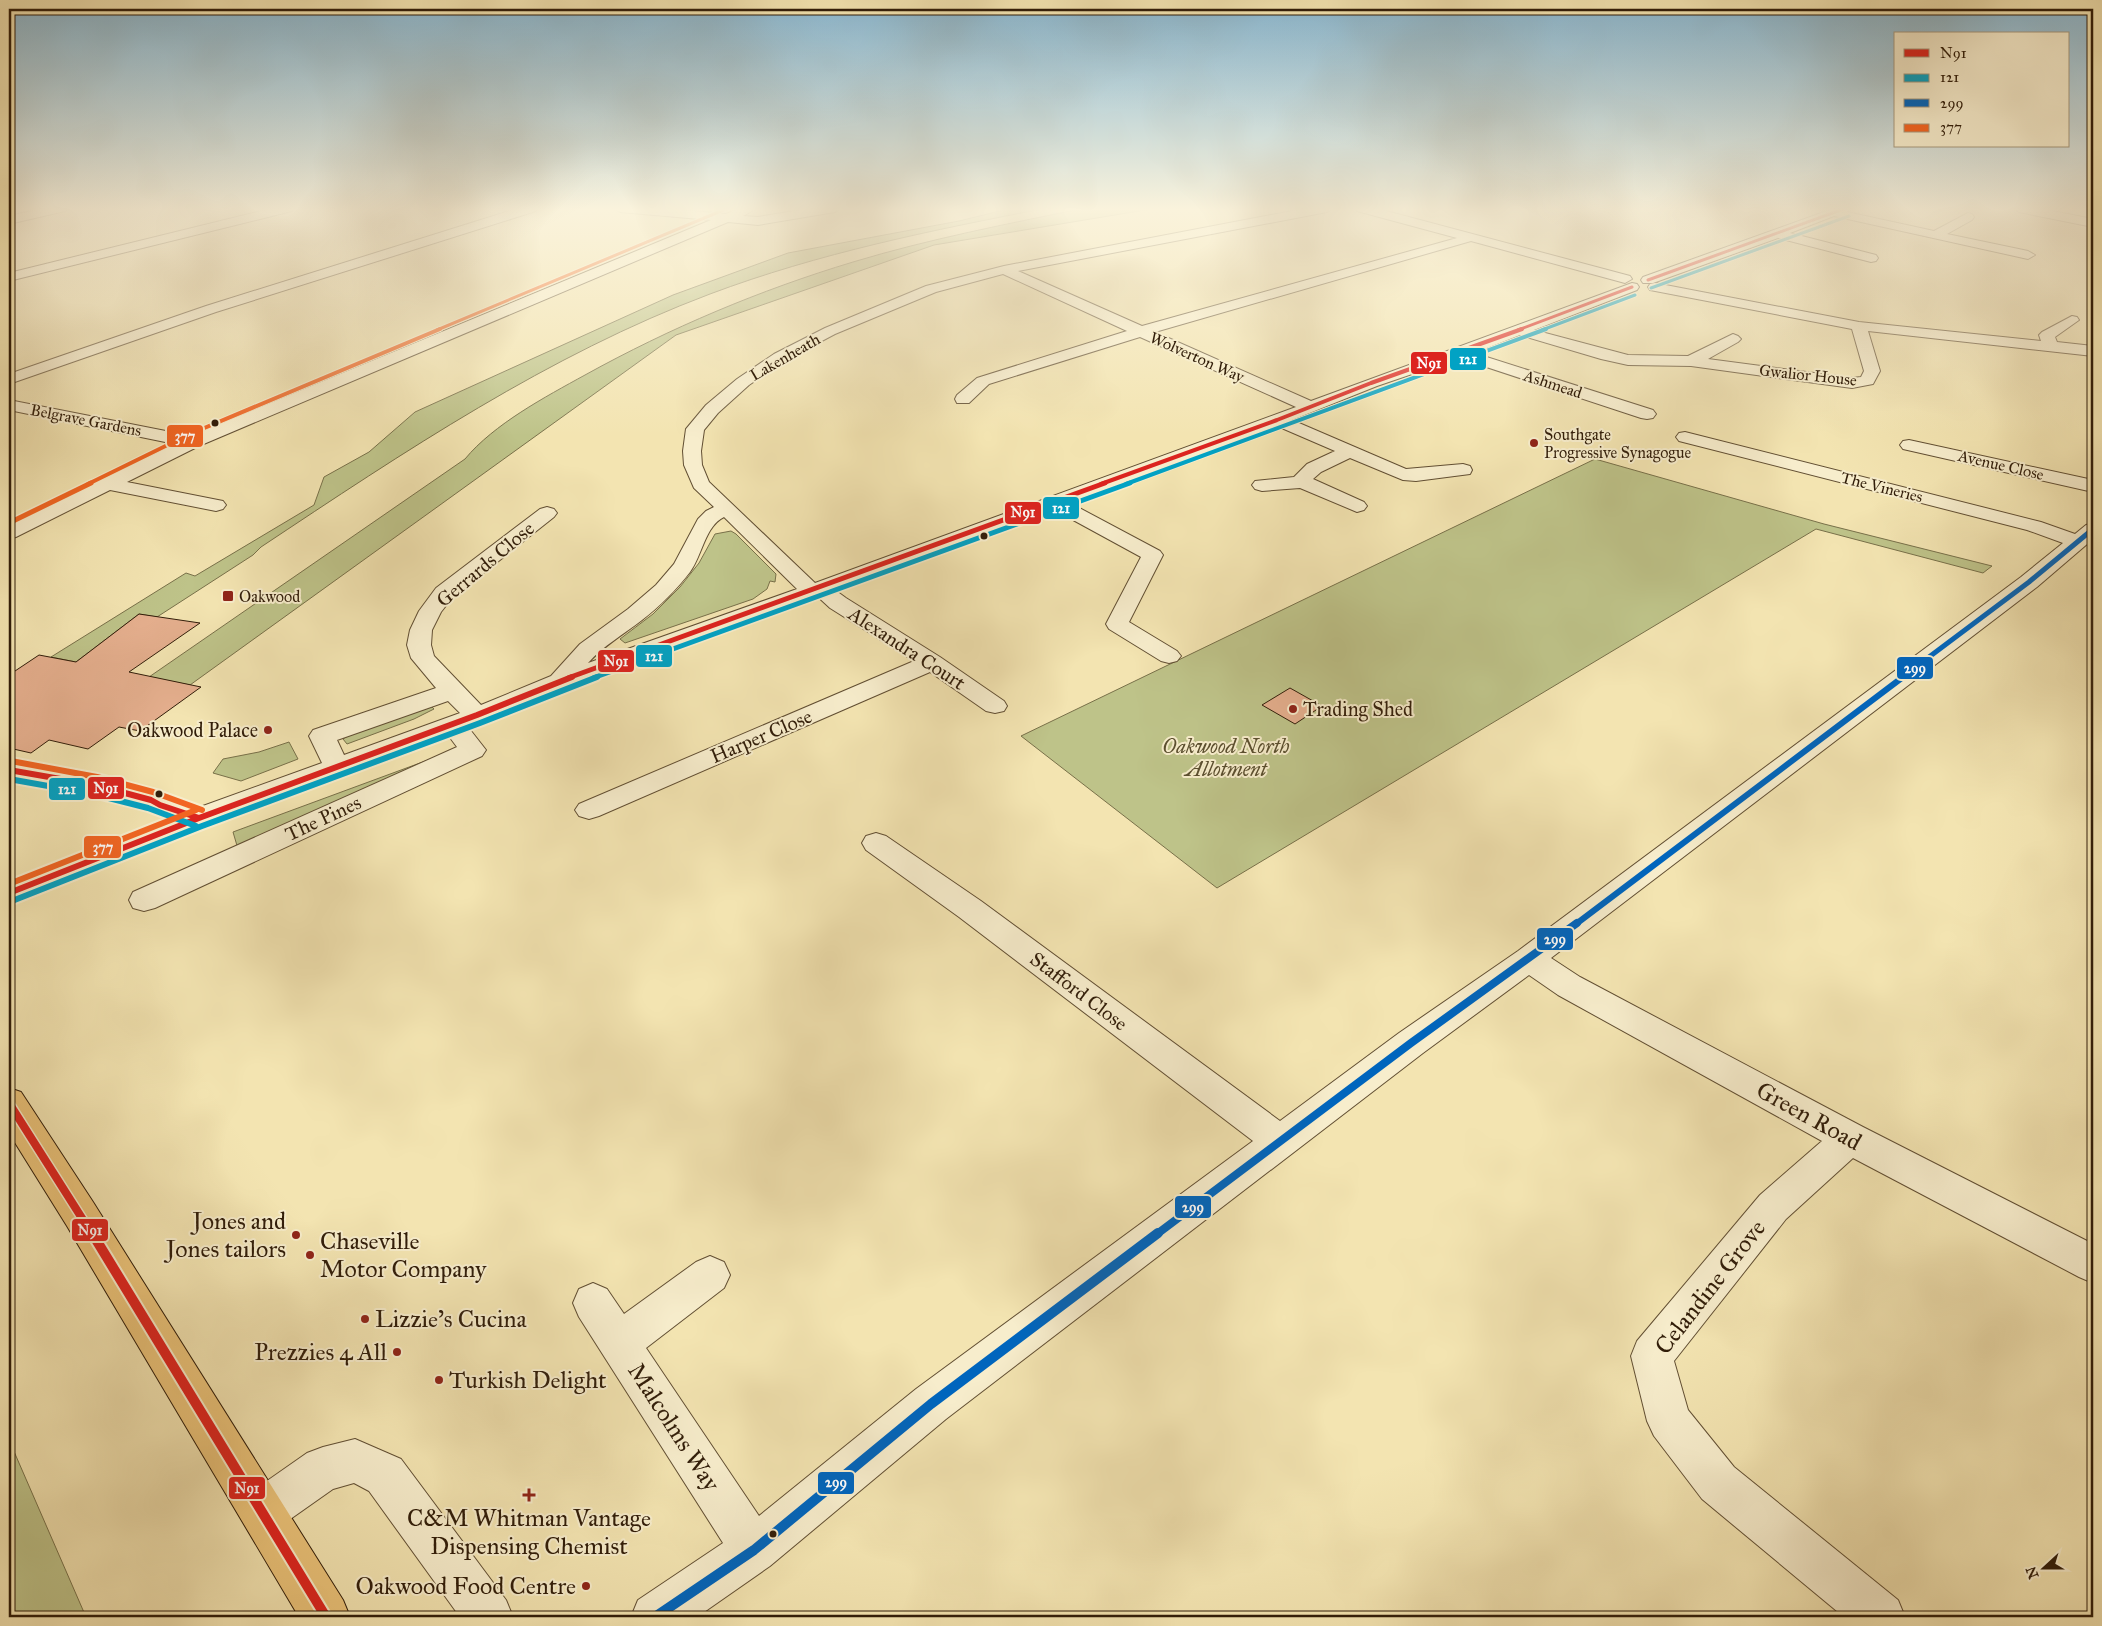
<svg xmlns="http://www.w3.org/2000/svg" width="2102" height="1626" viewBox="0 0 2102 1626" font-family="'IM FELL Great Primer',serif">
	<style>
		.green { fill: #bec389; stroke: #787049 }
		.building { fill: #e5af8e; stroke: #311d09 }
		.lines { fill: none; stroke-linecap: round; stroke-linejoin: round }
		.minor-casing { stroke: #624f33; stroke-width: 2 }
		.major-casing { stroke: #311d09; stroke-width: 2 }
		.minor { fill: #f7edcc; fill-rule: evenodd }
		.major { fill: #eac278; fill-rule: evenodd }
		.bus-1-far5-casing { stroke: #f7edcc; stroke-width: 5 }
		.bus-1-far4-casing { stroke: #f7edcc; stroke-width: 6 }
		.bus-1-far3-casing { stroke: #f7edcc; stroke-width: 8 }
		.bus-1-far2-casing { stroke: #f7edcc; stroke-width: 10 }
		.bus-1-far1-casing { stroke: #f7edcc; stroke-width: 11 }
		.bus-1-casing { stroke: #f7edcc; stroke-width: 14 }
		.bus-2-far3-casing { stroke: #f7edcc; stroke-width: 5 }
		.bus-2-far2-casing { stroke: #f7edcc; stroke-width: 6 }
		.bus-2-far1-casing { stroke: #f7edcc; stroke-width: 8 }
		.bus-2-casing { stroke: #f7edcc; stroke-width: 10 }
		.bus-3-far3-casing { stroke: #f7edcc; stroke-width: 8 }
		.bus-3-far2-casing { stroke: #f7edcc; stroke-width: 10 }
		.bus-3-far1-casing { stroke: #f7edcc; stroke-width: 11 }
		.bus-3-casing { stroke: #f7edcc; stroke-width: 14 }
		.bus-4-far3-casing { stroke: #f7edcc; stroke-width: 5 }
		.bus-4-far2-casing { stroke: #f7edcc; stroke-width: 6 }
		.bus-4-far1-casing { stroke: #f7edcc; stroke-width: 8 }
		.bus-4-casing { stroke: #f7edcc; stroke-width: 10 }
		.bus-1-far5 { stroke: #dc241f; stroke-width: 3 }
		.bus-1-far4 { stroke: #dc241f; stroke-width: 4 }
		.bus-1-far3 { stroke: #dc241f; stroke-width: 5 }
		.bus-1-far2 { stroke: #dc241f; stroke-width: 6 }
		.bus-1-far1 { stroke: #dc241f; stroke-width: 8 }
		.bus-1 { stroke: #dc241f; stroke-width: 10 }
		.bus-2-far3 { stroke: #02a2c4; stroke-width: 3 }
		.bus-2-far2 { stroke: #02a2c4; stroke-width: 4 }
		.bus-2-far1 { stroke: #02a2c4; stroke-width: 5 }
		.bus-2 { stroke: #02a2c4; stroke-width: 6 }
		.bus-3-far3 { stroke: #0065bd; stroke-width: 5 }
		.bus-3-far2 { stroke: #0065bd; stroke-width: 6 }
		.bus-3-far1 { stroke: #0065bd; stroke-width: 8 }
		.bus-3 { stroke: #0065bd; stroke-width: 10 }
		.bus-4-far3 { stroke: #f26522; stroke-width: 3 }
		.bus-4-far2 { stroke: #f26522; stroke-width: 4 }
		.bus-4-far1 { stroke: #f26522; stroke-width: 5 }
		.bus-4 { stroke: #f26522; stroke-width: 6 }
		.bus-dot { fill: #311d09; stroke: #f7edcc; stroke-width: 2 }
		.poi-dot { fill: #8f2418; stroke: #f7edcc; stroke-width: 2 }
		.labels { text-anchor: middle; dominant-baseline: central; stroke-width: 4; stroke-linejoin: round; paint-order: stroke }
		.far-street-label { font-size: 16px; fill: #311d09; stroke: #f7edcc }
		.far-poi-label { font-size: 16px; fill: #311d09; stroke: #f7edcc; text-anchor: start }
		.street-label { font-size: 20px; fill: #311d09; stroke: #f7edcc }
		.poi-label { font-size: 20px; fill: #311d09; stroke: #f7edcc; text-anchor: start }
		.park-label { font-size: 20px; font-style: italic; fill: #5b4f2f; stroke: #f7edcc }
		.near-street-label { font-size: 24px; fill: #311d09; stroke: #f7edcc }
		.near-poi-label { font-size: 24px; fill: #311d09; stroke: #f7edcc; text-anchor: end }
		.line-badge { stroke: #f7edcc; stroke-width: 2 }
		.badge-label { font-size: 14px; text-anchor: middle; font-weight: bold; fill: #fff }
	</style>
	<rect width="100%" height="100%" fill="#f3e4b1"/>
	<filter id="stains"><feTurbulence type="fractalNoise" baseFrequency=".004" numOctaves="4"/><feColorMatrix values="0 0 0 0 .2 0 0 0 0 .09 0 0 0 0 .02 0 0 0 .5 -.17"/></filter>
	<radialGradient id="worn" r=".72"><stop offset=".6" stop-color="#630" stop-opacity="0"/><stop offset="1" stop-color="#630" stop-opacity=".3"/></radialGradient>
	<path class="green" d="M 1012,208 L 1047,208 C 933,230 819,253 710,294 C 548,355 404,452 261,547 L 253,555 L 157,617 L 139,614 L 76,662 L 51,657 L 186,573 L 195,576 L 314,505 L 324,477 L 369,452 L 415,412 L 673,295 L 788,253 L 959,221 Z
		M 1085,208 L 1157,208 L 934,245 L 676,335 L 190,685 L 149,677 L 465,459 C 494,424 545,397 585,375 C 670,328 760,290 853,262 C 929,239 1007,224 1085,208 Z
		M 1595,459 L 1824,524 L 1992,566 L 1983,573 L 1816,529 L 1217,888 L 1021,736 Z
		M 731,531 L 736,534 L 776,574 L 775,582 L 770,581 L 767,589 L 753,599 L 625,643 L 620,639 L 653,614 L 680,587 L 699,563 L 715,534 Z
		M 431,706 L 434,709 L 414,719 L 347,744 L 343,739 L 357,730 Z
		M 289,742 L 298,759 L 241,781 L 213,773 L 223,759 L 259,752 Z
		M 439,756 L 238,849 L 233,832 Z
		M 9,1440 L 86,1617 L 9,1617 Z"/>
	<path class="building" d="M 139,614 L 200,623 L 129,672 L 201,687 L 140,731 L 119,727 L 88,749 L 49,740 L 31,753 L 9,748 L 9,675 L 39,655 L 76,662 Z
		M 1290,688 L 1322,706 L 1295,724 L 1262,705 Z"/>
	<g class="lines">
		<g class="minor-casing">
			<path id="minor" d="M 45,208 L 67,208 L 65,211 L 9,224 L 9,216 Z
				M 273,208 L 294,208 L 292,211 L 9,281 L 9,273 Z
				M 519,208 L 538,208 L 536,211 L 216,312 L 9,384 L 9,374 L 206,306 Z
				M 614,208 L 659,208 L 726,214 L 740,208 L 757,208 L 743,216 L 758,217 L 813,208 L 841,208 L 835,212 L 758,225 L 728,222 L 199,446 L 127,482 L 223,501 L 226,505 L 223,509 L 216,511 L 110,490 L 16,537 L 9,539 L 9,525 L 175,444 L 9,410 L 9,400 L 191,436 L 711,220 L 620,212 Z
				M 1308,208 L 1333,208 L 1327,212 L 1018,271 L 1142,326 L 1457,238 L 1357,211 L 1355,208 L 1375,208 L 1630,276 L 1632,279 L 1625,283 L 1471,241 L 1155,332 L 1311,401 L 1632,283 L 1637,284 L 1639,287 L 1637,290 L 1534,330 L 1628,355 L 1688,356 L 1733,334 L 1738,336 L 1741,339 L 1738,342 L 1708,359 L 1852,378 L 1861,377 L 1864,371 L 1852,329 L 1650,290 L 1648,287 L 1650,284 L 1655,283 L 1859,322 L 2041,341 L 2039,335 L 2042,332 L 2072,316 L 2077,317 L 2079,320 L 2055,337 L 2057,342 L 2093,346 L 2093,356 L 1868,331 L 1880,371 L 1873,384 L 1852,388 L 1691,366 L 1628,365 L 1601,359 L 1520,335 L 1474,353 L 1653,410 L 1656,414 L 1653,418 L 1647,419 L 1641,418 L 1459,358 L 1377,386 L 1292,420 L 1406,469 L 1463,464 L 1470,466 L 1472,470 L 1470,474 L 1416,481 L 1403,480 L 1350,458 L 1321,472 L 1313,479 L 1364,502 L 1367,506 L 1364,510 L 1357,512 L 1300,488 L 1262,491 L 1255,489 L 1252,485 L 1255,481 L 1294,477 L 1307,464 L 1335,451 L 1277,426 L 1070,503 L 1160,551 L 1163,555 L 1129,622 L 1177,651 L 1181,656 L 1177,661 L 1169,663 L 1161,661 L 1109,629 L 1106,624 L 1141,557 L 1053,509 L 835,590 L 846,598 L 940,657 L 1004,701 L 1007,706 L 1004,711 L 995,713 L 986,711 L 930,672 L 599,816 L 589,819 L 579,816 L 575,810 L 579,804 L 914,661 L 830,608 L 817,596 L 567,687 L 468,727 L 486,750 L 482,756 L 155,908 L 144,911 L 133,908 L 129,900 L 133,892 L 457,747 L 448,735 L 209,825 L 9,904 L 9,882 L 189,811 L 322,763 L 309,736 L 313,730 L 436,688 L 411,658 L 407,645 L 410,630 L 419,611 L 436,588 L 540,509 L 547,507 L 554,509 L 557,513 L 554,517 L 452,598 L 441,612 L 432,630 L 431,645 L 434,656 L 481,705 L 551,676 L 580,644 L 628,609 L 656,585 L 674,564 L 698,519 L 706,511 L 714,507 L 694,488 L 684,465 L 683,451 L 686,429 L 706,405 L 737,379 L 774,354 L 825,328 L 926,286 L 1004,266 ZM 1003,274 L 1127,331 L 977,378 L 957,395 L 955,399 L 957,403 L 969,403 L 989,384 L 1140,337 L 1296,407 L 815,583 L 709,482 L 702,465 L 701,451 L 704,430 L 718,413 L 749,385 L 786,360 L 835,334 L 936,292 ZM 724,517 L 797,589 L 588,663 C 603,646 624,634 642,620 C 660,606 676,590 690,572 C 702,556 705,526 724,517 ZM 448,701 L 460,713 L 344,755 L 337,740 Z
				M 1835,208 L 1852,208 L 1847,212 L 1934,231 L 1968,213 L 1972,214 L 1974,217 L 1972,220 L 1947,234 L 2028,251 L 2035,255 L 2028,259 L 1834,216 L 1790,233 L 1876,255 L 1878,258 L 1876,261 L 1871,262 L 1778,238 L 1653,283 L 1643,283 L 1641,280 L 1643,277 Z
				M 2013,208 L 2037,208 L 2093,219 L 2093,227 L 2019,212 Z
				M 1685,432 L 2041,522 L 2075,534 L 2086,525 L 2093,523 L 2093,539 L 2037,587 L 1551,958 L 1580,977 L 1863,1127 L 2093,1244 L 2093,1283 L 2079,1277 L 1853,1158 L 1786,1219 L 1674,1361 L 1688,1410 L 1734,1467 L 1898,1600 L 1905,1617 L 1844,1617 L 1702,1499 L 1654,1436 L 1647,1421 L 1631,1356 L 1637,1341 L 1760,1195 L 1822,1141 L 1558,995 L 1529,975 L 1423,1053 L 946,1419 L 770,1566 L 697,1617 L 631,1617 L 638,1600 L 723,1543 L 579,1317 L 573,1303 L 579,1289 L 593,1283 L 607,1289 L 624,1314 L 696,1262 L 710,1256 L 724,1262 L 730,1275 L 724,1288 L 646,1348 L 759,1516 L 916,1389 L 1253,1141 L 959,917 L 866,850 L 862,843 L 866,836 L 876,833 L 886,836 L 981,901 L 1280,1121 L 1399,1033 L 1518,951 L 2021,577 L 2063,543 L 2027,530 L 1679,441 L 1676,437 L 1679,433 Z
				M 1909,440 L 2093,480 L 2093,492 L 1903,449 L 1900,445 L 1903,441 Z
				M 355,1439 L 401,1459 L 506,1600 L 513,1617 L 460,1617 L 369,1491 L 354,1483 L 333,1489 L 279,1527 L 263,1534 L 247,1527 L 240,1511 L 247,1495 L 307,1453 L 323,1447 Z"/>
		</g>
		<g class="major-casing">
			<path id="major" d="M 9,1088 L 21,1092 L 93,1202 L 343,1600 L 350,1617 L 299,1617 L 67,1226 L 9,1133 Z"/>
		</g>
		<use href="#minor" class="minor"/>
		<use href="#major" class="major"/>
		<g class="bus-1-far5-casing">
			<path id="bus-1-far5" d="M 1648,280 L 1846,208
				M 1518,330 L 1632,287"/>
		</g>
		<g class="bus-1-far4-casing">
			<path id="bus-1-far4" d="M 1101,484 L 1277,420 L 1371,383 L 1522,329"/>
		</g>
		<g class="bus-1-far3-casing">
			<path id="bus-1-far3" d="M 568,678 L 1105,483"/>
		</g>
		<g class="bus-1-far2-casing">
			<path id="bus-1-far2" d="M 9,770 L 95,785 L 151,800 L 160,805 L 199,818
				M 9,893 L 199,818 L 477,715 L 572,677"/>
		</g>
		<g class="bus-1-far1-casing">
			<path id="bus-1-far1" d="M 9,1103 L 92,1234"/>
		</g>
		<g class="bus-1-casing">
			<path id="bus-1" d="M 92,1233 L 326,1617"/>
		</g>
		<g class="bus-2-far3-casing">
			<path id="bus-2-far3" d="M 1651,288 L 1849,216
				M 1542,330 L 1635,295"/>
		</g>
		<g class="bus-2-far2-casing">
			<path id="bus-2-far2" d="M 1126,484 L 1546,329"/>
		</g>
		<g class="bus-2-far1-casing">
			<path id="bus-2-far1" d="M 593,678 L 1130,483"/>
		</g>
		<g class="bus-2-casing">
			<path id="bus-2" d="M 9,779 L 93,794 L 148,808 L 196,826
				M 12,901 L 202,826 L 480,723 L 597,677"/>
		</g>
		<g class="bus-3-far3-casing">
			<path id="bus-3-far3" d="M 1901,678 L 2029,582 L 2093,529"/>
		</g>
		<g class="bus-3-far2-casing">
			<path id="bus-3-far2" d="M 1576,924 L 1903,677"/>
		</g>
		<g class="bus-3-far1-casing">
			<path id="bus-3-far1" d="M 1157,1234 L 1411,1043 L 1577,923"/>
		</g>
		<g class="bus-3-casing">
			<path id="bus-3" d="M 655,1617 L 754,1550 L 931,1404 L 1158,1233"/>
		</g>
		<g class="bus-4-far3-casing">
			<path id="bus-4-far3" d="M 437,330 L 728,208"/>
		</g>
		<g class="bus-4-far2-casing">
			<path id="bus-4-far2" d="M 88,484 L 190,434 L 440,329"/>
		</g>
		<g class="bus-4-far1-casing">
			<path id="bus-4-far1" d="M 9,523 L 91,483"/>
		</g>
		<g class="bus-4-casing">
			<path id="bus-4" d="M 11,761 L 97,777 L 153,792 L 202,810
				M 9,884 L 196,810"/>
		</g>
		<use href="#bus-1-far5" class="bus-1-far5"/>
		<use href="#bus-1-far4" class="bus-1-far4"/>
		<use href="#bus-1-far3" class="bus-1-far3"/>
		<use href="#bus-1-far2" class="bus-1-far2"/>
		<use href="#bus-1-far1" class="bus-1-far1"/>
		<use href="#bus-1" class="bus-1"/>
		<use href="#bus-2-far3" class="bus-2-far3"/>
		<use href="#bus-2-far2" class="bus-2-far2"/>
		<use href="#bus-2-far1" class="bus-2-far1"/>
		<use href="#bus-2" class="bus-2"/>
		<use href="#bus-3-far3" class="bus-3-far3"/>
		<use href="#bus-3-far2" class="bus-3-far2"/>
		<use href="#bus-3-far1" class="bus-3-far1"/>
		<use href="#bus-3" class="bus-3"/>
		<use href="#bus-4-far3" class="bus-4-far3"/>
		<use href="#bus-4-far2" class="bus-4-far2"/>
		<use href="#bus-4-far1" class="bus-4-far1"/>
		<use href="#bus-4" class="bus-4"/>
	</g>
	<linearGradient id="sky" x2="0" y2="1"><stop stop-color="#89b8d2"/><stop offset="0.48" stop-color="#faf3dc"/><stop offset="1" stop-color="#faf3dc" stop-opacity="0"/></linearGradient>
	<rect width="2102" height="436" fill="url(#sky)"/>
	<g class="bus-dot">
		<circle cx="215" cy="423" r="4.5"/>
		<circle cx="984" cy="536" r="4.5"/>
		<circle cx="159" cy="794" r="4.5"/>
		<circle cx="773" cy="1534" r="4.5"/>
	</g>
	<g class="poi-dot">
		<circle cx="1534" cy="443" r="5"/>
		<rect x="222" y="590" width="12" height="12" rx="2.5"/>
		<circle cx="1293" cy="709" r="5"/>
		<circle cx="268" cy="730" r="5"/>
		<circle cx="296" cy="1235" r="5"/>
		<circle cx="310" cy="1255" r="5"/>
		<circle cx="365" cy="1319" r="5"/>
		<circle cx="397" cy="1352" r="5"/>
		<circle cx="439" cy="1380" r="5"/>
		<path d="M526.5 1487.5h5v5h5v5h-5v5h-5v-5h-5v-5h5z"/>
		<circle cx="586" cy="1586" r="5"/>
	</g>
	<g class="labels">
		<g class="far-street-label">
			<text transform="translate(785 357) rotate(-30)">Lakenheath</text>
			<text transform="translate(1197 357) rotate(24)">Wolverton Way</text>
			<text transform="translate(1808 375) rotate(6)">Gwalior House</text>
			<text transform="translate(1553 384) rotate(18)">Ashmead</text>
			<text transform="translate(86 420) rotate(11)">Belgrave Gardens</text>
			<text transform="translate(2001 465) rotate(13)">Avenue Close</text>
			<text transform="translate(1882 487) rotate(14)">The Vineries</text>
		</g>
		<g class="far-poi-label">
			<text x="1544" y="434">Southgate<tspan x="1544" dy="18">Progressive Synagogue</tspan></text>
			<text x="239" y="596">Oakwood</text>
		</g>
		<g class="street-label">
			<text transform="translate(485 564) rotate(-40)">Gerrards Close</text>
			<text transform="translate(907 648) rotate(33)">Alexandra Court</text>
			<text transform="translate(761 736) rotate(-23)">Harper Close</text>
			<text transform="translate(323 818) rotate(-25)">The Pines</text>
			<text transform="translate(1079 991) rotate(37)">Stafford Close</text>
		</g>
		<g class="poi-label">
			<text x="1303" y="709">Trading Shed</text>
			<text x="258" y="730" text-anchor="end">Oakwood Palace</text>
		</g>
		<g class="park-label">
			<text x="1226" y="746">Oakwood North<tspan x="1226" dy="23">Allotment</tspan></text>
		</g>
		<g class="near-street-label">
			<text transform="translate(1809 1116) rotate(29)">Green Road</text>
			<text transform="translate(1710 1287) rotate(-52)">Celandine Grove</text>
			<text transform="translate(674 1427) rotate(57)">Malcolms Way</text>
		</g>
		<g class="near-poi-label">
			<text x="286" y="1221">Jones and<tspan x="286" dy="28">Jones tailors</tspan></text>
			<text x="320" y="1241" text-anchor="start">Chaseville<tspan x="320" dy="28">Motor Company</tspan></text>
			<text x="375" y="1319" text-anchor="start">Lizzie's Cucina</text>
			<text x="387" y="1352">Prezzies 4 All</text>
			<text x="449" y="1380" text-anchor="start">Turkish Delight</text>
			<text x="529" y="1518" text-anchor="middle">C&amp;M Whitman Vantage<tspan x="529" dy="28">Dispensing Chemist</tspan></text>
			<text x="576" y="1586">Oakwood Food Centre</text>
		</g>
	</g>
	<g class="line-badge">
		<rect x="1449" y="347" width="38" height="24" rx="5" fill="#02a2c4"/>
		<rect x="1410" y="351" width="38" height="24" rx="5" fill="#dc241f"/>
		<rect x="166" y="424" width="38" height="24" rx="5" fill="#f26522"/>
		<rect x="1042" y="496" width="38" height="24" rx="5" fill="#02a2c4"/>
		<rect x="1004" y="501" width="38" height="24" rx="5" fill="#dc241f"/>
		<rect x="635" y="644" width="38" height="24" rx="5" fill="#02a2c4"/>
		<rect x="597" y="649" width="38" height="24" rx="5" fill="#dc241f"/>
		<rect x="1896" y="656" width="38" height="24" rx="5" fill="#0065bd"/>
		<rect x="87" y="776" width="38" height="24" rx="5" fill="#dc241f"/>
		<rect x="48" y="777" width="38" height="24" rx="5" fill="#02a2c4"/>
		<rect x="83" y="835" width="39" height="24" rx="5" fill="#f26522"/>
		<rect x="1536" y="927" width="38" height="24" rx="5" fill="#0065bd"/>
		<rect x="1174" y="1195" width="38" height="24" rx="5" fill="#0065bd"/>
		<rect x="71" y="1218" width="38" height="24" rx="5" fill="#dc241f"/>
		<rect x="817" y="1471" width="38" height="24" rx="5" fill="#0065bd"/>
		<rect x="228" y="1476" width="38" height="24" rx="5" fill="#dc241f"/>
	</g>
	<g class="badge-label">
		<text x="1468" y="364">121</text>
		<text x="1429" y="368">N91</text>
		<text x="185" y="441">377</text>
		<text x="1061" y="513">121</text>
		<text x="1023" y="517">N91</text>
		<text x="654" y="661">121</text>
		<text x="616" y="666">N91</text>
		<text x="1915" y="673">299</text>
		<text x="106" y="793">N91</text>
		<text x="67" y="794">121</text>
		<text x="103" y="852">377</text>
		<text x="1555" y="944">299</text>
		<text x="1193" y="1212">299</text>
		<text x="90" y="1235">N91</text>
		<text x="836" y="1487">299</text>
		<text x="247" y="1493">N91</text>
	</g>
	<rect width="2102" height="1626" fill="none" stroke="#f3e4b1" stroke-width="30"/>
	<rect x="10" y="10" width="2082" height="1606" fill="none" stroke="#311d09" stroke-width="2.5"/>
	<rect x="15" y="15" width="2072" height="1596" fill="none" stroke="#311d09"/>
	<rect x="1894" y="32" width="175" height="115" fill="#f7edcc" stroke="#a89a7e"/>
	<rect x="1904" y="49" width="25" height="8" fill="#dc241f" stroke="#a89a7e"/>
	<text x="1940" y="58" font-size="15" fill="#311d09">N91</text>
	<rect x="1904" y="74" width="25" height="8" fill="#02a2c4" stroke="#a89a7e"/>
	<text x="1940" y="82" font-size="15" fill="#311d09">121</text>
	<rect x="1904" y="99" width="25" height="8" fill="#0065bd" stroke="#a89a7e"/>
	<text x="1940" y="108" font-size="15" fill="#311d09">299</text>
	<rect x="1904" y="124" width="25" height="8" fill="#f26522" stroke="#a89a7e"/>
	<text x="1940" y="132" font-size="15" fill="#311d09">377</text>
	<g transform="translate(2044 1568) rotate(249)" stroke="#f7edcc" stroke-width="4" paint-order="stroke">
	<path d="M0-4L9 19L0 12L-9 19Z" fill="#311d09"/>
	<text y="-8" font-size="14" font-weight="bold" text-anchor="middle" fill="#311d09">N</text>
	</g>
	<rect width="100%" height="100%" filter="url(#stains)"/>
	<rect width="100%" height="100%" fill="url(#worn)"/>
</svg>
